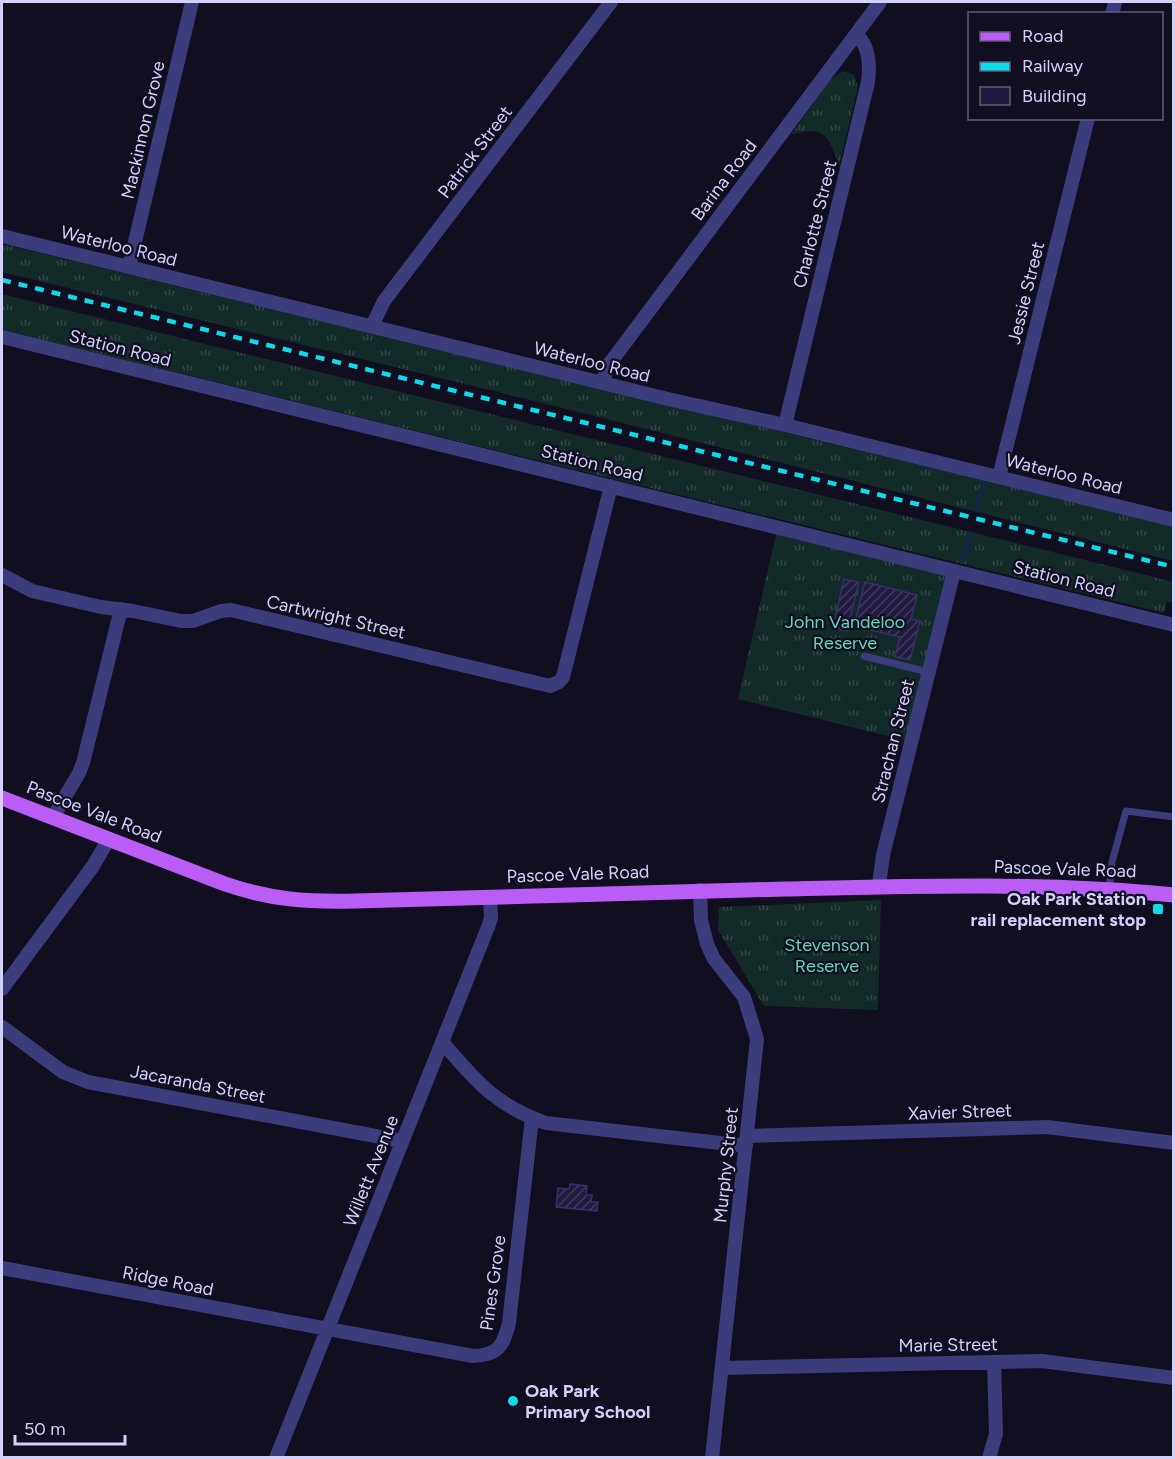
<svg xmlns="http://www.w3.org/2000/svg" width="1175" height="1459" viewBox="0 0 1175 1459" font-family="Figtree,sans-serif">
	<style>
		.grass { fill: url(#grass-tufts) }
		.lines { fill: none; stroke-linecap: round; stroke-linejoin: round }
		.stream { stroke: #112746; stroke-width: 4.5 }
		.building { fill: url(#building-hatch); stroke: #392f6b; stroke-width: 1.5 }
		.service { stroke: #3c3c7c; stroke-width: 7 }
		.minor { stroke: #3c3c7c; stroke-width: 14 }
		.primary { stroke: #b95df6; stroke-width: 15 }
		.rail { stroke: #0ddbeb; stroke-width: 4.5; stroke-dasharray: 9 8; stroke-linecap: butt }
		.poi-dot { fill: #0ddbeb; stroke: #110e20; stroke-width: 2 }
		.labels { text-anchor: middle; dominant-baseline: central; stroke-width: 4.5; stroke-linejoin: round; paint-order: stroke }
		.street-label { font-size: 18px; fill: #d4d0fc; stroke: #110e20 }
		.park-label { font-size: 18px; fill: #60d8b7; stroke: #110e20 }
		.poi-label { font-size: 18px; font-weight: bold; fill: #d4d0fc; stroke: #110e20; text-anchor: end }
	</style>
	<defs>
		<pattern id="grass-tufts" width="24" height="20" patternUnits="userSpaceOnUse" patternTransform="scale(1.5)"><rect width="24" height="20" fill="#122a28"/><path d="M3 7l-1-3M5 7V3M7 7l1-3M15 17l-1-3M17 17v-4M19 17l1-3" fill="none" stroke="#344848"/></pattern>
		<pattern id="building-hatch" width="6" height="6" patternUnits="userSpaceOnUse" patternTransform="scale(1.5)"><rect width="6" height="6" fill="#221b40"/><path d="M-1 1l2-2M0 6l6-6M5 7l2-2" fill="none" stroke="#413b5c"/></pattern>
	</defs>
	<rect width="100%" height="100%" fill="#110e20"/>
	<path class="grass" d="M 843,71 L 854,75 L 858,87 L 839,166 C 830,137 823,124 791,135 L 830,80 Z
		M 2,244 L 1173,526 L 1173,561 L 498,392 L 2,272 Z
		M 2,294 L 1154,577 L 1173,582 L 1173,603 L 1167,601 L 1164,613 L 2,330 Z
		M 779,522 L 953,564 L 912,742 L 738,699 Z
		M 881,900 L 878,1010 L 764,1006 L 718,930 L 719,907 Z"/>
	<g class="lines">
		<path class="stream" d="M 976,510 L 983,484
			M 963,561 L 970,534"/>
	</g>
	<path class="building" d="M 844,579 L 859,582 L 847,631 L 833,628 Z
		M 865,582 L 917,595 L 911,619 L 920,621 L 910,660 L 895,657 L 900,637 L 854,626 Z
		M 570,1184 L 587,1186 L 586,1195 L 592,1195 L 591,1202 L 598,1202 L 597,1211 L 556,1207 L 558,1188 L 569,1189 Z"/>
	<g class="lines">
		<path class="service" d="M 864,656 L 928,672
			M 1109,889 L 1112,862 L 1126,811 L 1174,817"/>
		<path class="minor" d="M 1112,14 L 1115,2
			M 2,236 L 668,399 L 785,425 L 1174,520
			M 129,267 L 192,2
			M 372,326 L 384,301 L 611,2
			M 2,337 L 1174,625
			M 602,382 L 610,363 L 880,2
			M 785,425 L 868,82 C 870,65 870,47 856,34
			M 999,477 L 1088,118
			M 2,575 L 32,591 L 101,607 L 133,611 L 181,621 L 193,621 L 221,611 L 231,610 L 550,686 L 559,682 L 563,677 L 611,486
			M 53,817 L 79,773 L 83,763 L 121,609
			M 879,885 L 883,855 L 954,571
			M 700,890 L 701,920 L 707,944 L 714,959 L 744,997 L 757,1039 L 712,1458
			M 2,989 L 93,866 L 109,839
			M 2,1027 L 63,1072 L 88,1082 L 402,1141
			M 443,1043 C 477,1082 495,1105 546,1123 L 746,1146
			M 748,1136 L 1047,1127 L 1174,1143
			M 2,1268 L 473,1356 C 499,1355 503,1346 509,1323 L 532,1118
			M 722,1368 L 1042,1361 L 1174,1378
			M 276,1458 L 488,927 L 491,918 L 490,897
			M 989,1458 L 996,1434 L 994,1362"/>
		<path class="primary" d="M 2,798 L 225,884 C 272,900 306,902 355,901 C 498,897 642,893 785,889 C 915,886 1044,882 1174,895"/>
		<path class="rail" d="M 2,280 L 1174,567"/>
	</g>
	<g class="poi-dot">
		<rect x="1152" y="903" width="12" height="12" rx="3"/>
		<circle cx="513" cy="1401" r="6"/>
	</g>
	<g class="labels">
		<g class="street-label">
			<text transform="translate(143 130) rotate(-77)">Mackinnon Grove</text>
			<text transform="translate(475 152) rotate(-53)">Patrick Street</text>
			<text transform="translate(724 180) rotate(-53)">Barina Road</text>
			<text transform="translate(815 224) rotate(-76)">Charlotte Street</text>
			<text transform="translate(119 246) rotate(14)">Waterloo Road</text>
			<text transform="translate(1026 293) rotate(-76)">Jessie Street</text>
			<text transform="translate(120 348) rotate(14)">Station Road</text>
			<text transform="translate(592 362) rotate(14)">Waterloo Road</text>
			<text transform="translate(592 463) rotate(14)">Station Road</text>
			<text transform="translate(1064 474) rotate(14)">Waterloo Road</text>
			<text transform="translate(1064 579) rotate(14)">Station Road</text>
			<text transform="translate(336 617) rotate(13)">Cartwright Street</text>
			<text transform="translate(893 741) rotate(-76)">Strachan Street</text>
			<text transform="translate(94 812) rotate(21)">Pascoe Vale Road</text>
			<text transform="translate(1065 869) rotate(2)">Pascoe Vale Road</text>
			<text transform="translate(578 874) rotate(-2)">Pascoe Vale Road</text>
			<text transform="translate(198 1084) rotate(11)">Jacaranda Street</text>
			<text transform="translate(960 1112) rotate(-2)">Xavier Street</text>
			<text transform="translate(726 1165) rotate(-84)">Murphy Street</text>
			<text transform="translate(371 1171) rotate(-68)">Willett Avenue</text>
			<text transform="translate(168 1281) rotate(11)">Ridge Road</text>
			<text transform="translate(493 1283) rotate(-82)">Pines Grove</text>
			<text transform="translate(948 1345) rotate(-1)">Marie Street</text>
		</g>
		<g class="park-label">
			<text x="845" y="622">John Vandeloo<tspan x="845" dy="21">Reserve</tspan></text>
			<text x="827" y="945">Stevenson<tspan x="827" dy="21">Reserve</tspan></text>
		</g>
		<g class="poi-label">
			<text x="1146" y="899">Oak Park Station<tspan x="1146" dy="21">rail replacement stop</tspan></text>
			<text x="525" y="1391" text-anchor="start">Oak Park<tspan x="525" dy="21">Primary School</tspan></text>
		</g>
	</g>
	<rect width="1175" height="1459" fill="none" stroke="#d4d0fc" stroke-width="6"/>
	<rect x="968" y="12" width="195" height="108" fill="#110e20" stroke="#5f5c78" stroke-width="1.5"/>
	<rect x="980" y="32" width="30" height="9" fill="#b95df6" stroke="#5f5c78" stroke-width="1.5"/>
	<text x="1022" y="42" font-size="18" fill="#d4d0fc">Road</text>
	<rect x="980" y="62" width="30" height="9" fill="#0ddbeb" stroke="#5f5c78" stroke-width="1.5"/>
	<text x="1022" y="72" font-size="18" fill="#d4d0fc">Railway</text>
	<rect x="980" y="87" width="30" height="18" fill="#221b40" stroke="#5f5c78" stroke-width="1.5"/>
	<text x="1022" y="102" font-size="18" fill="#d4d0fc">Building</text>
	<path d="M15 1435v9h110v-9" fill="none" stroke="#d4d0fc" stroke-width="3"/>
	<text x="24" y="1435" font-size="18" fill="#d4d0fc" stroke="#110e20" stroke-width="4.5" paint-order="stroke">50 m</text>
</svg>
